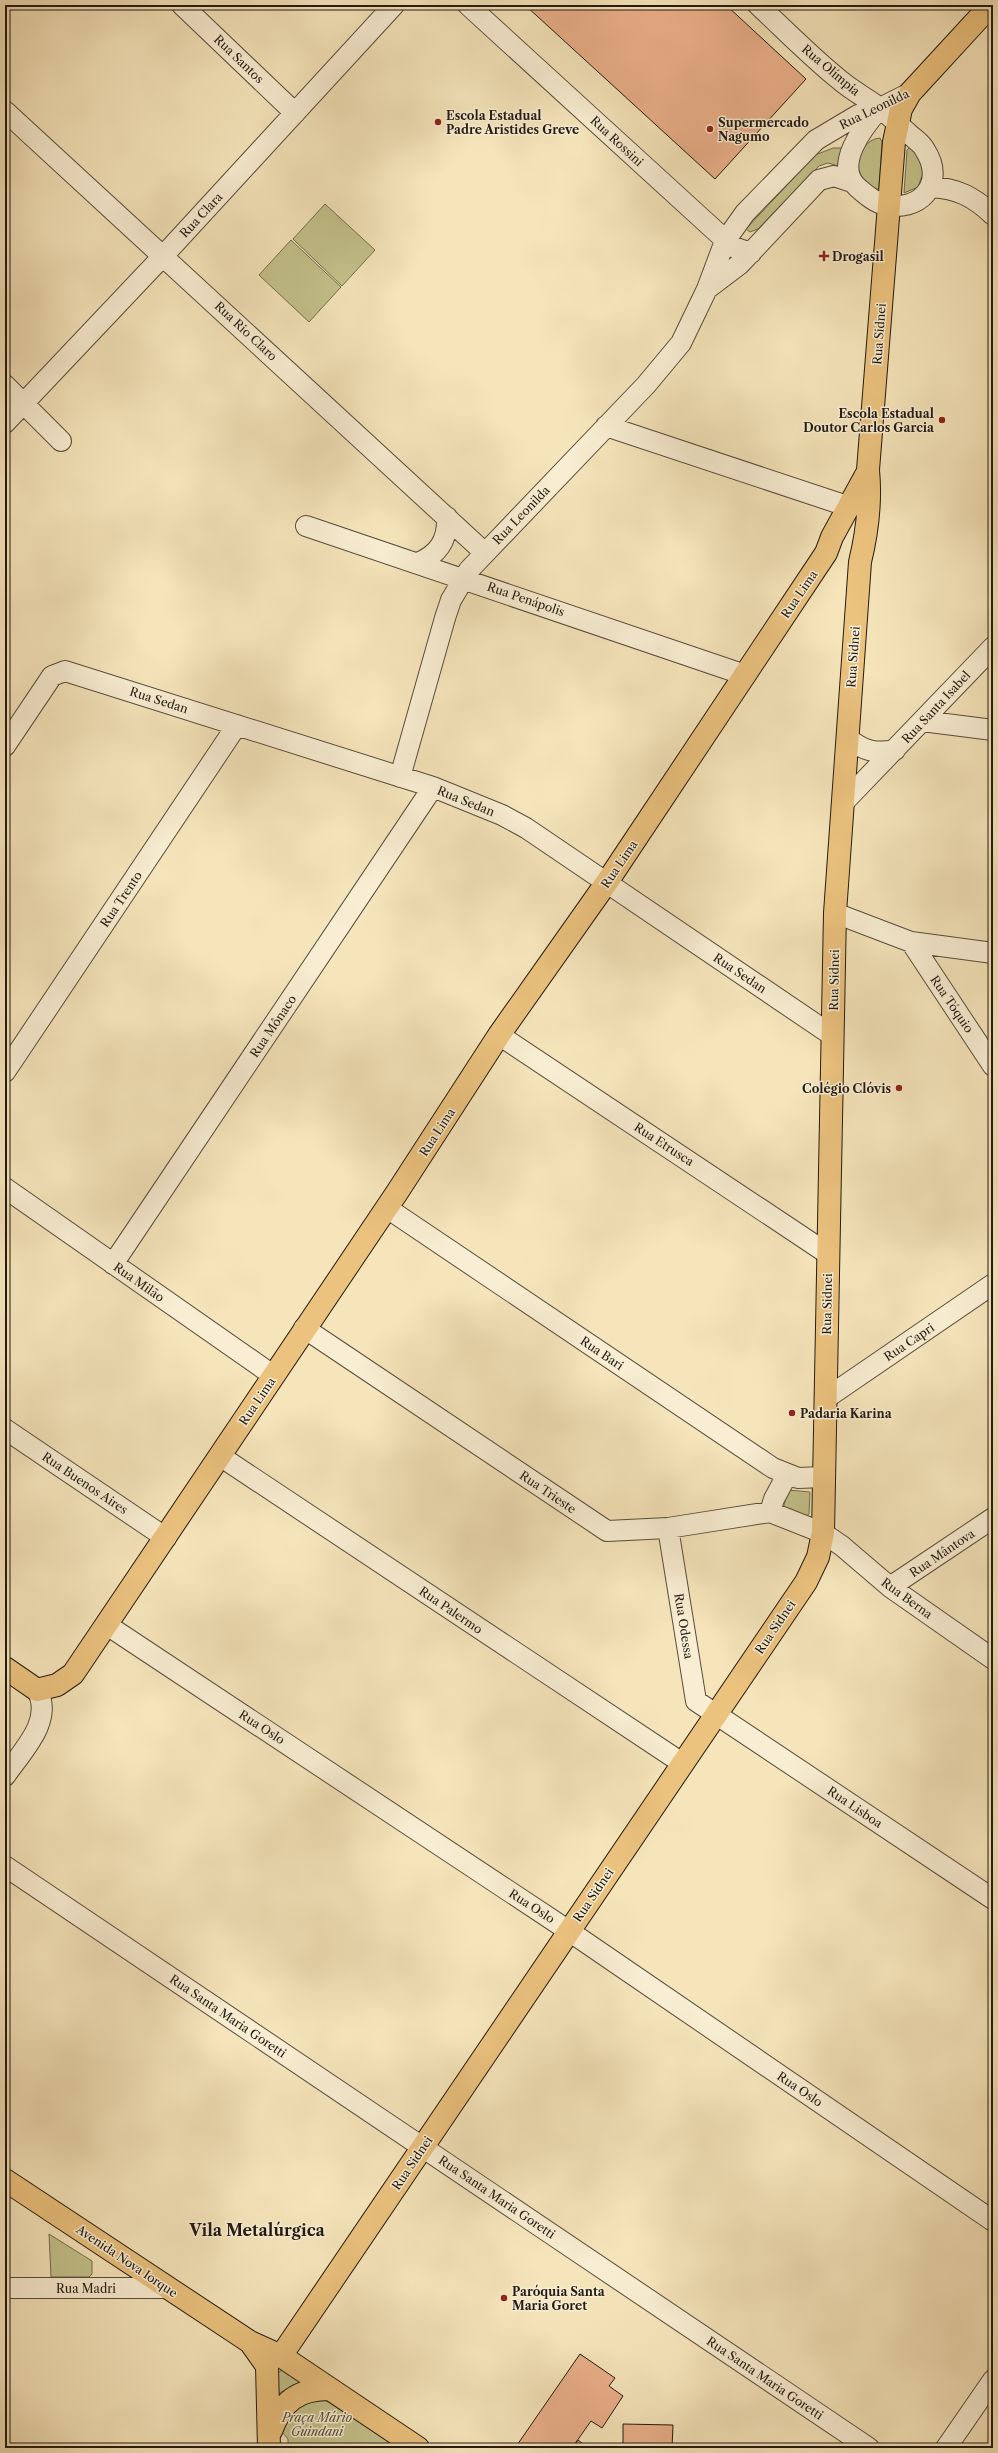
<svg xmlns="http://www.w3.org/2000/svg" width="998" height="2453" viewBox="0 0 998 2453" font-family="'Libre Caslon Text',serif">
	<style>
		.green { fill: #c4c28b; stroke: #736e4e }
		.building { fill: #eab08a; stroke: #221a11 }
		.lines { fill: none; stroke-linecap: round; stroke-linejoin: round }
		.minor-casing { stroke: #574d3c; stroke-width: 22 }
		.major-casing { stroke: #221a11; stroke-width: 24 }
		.minor { stroke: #f9eed3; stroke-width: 20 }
		.major { stroke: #ebc27e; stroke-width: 22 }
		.poi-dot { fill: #8f2418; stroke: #f9eed3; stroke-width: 1.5 }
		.labels { text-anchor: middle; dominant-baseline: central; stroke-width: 3; stroke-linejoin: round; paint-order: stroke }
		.street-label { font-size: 12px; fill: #221a11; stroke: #f9eed3 }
		.poi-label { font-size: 12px; font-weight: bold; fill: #221a11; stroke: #f9eed3; text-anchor: start }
		.park-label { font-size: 12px; font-style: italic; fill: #534c36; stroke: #f9eed3 }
		.district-label { font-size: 16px; font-weight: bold; fill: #221a11; stroke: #f9eed3 }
	</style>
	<rect width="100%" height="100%" fill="#f6e5bb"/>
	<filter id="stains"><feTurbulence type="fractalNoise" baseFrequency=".005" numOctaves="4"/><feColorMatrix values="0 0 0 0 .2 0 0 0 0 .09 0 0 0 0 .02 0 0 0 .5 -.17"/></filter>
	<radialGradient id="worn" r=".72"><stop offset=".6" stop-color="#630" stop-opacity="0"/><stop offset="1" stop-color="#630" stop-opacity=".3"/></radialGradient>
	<path class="green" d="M 880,138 L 882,142 L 879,188 L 875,190 L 861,181 L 857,163 C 861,152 866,139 880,138 Z
		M 910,147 L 914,149 L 924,170 L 918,187 L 904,193 L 907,150 Z
		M 833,148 L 845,148 L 841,167 L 828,163 L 819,166 L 758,229 L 750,232 L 746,229 L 815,155 Z
		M 325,204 L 375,250 L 342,286 L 293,239 Z
		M 291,240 L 341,287 L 309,322 L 259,275 Z
		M 788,1490 L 810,1492 L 809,1514 L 806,1516 L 783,1509 Z
		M 49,2234 L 92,2261 L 92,2274 L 89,2277 L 51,2277 Z
		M 285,2368 L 302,2382 L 277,2394 L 276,2374 Z
		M 322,2399 L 328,2402 L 399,2448 L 288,2448 L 288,2439 L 282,2432 L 284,2424 L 301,2403 Z"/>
	<path class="building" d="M 525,5 L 726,5 L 806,79 L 715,179 Z
		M 580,2354 L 615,2378 L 609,2386 L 623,2396 L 602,2428 L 591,2421 L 572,2448 L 515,2448 Z
		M 623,2424 L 673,2425 L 672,2448 L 623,2448 Z
		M 578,2440 L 588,2448 L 572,2448 Z"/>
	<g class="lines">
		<g class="minor-casing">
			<path id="minor" d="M 182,5 L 295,113
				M 468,5 L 733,247 L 751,253
				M 758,5 C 785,30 812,58 841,81 C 853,91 868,99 881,109 C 890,116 899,125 908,133 C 913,138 922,143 925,150 C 947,184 919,214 882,204 C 873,201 865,194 857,187 C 833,165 864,126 880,108
				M 5,111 L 485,553
				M 930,187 C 957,188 974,197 993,215
				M 707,289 L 740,264 L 819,180 L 834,176 L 852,182
				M 5,385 L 61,441
				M 5,423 L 164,255 L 394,5
				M 606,426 L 850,507
				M 306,526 L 745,675
				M 418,563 C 439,554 448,540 447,517
				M 922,721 L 993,730
				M 848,738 C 863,751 876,754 895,750
				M 5,746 L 52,676 L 65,671 L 433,787 L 502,815 L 526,828 L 833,1036
				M 400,777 L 445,618 L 451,600 L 469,570 L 646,385 L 681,343 L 707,289 L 725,241 L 745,213 L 816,140 L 858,115 L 880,108 L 910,93
				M 843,803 L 993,647
				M 835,913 L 911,942 L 993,953
				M 911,942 L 993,1066
				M 499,1035 L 828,1254
				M 5,1072 L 237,725
				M 5,1188 L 274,1376
				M 387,1208 L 773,1468 L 798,1478 L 824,1477
				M 113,1264 L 433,787
				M 304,1328 L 607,1531 L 668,1528 L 770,1512 L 823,1533 L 842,1546 L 890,1587 L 993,1659
				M 825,1399 L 993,1284
				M 5,1429 L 166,1538
				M 220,1456 L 682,1763
				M 770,1512 L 774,1499 L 787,1475
				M 668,1528 L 696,1701 L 993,1899
				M 890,1587 L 993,1518
				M 107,1625 L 569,1931 L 993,2221
				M 5,1776 C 22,1751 54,1721 37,1690
				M 5,1866 L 869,2448
				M 5,2288 L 168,2288
				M 946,2448 L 993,2380"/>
		</g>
		<g class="major-casing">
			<path id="major" d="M 5,1668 L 37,1690 L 57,1685 L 73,1674 L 398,1191 L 499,1035 L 607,882 L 826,553 L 832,537 L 866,475
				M 5,2180 L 250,2342 L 281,2356 L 418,2448
				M 250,2342 L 267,2366 L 269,2448
				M 281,2356 L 806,1582 L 818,1557 L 823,1533 L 835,913 L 860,562 C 867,533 871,500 868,470 L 894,142 L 901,109 L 910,93 L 991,5
				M 271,2431 C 282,2401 298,2389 330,2389"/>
		</g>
		<use href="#minor" class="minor"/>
		<use href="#major" class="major"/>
	</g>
	<g class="poi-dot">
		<circle cx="438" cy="122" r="4"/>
		<circle cx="710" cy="129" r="4"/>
		<path d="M822 250h4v4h4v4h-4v4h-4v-4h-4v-4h4z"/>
		<circle cx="942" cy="420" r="4"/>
		<circle cx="899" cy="1088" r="4"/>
		<circle cx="792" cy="1413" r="4"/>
		<circle cx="504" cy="2298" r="4"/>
	</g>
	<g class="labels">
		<g class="street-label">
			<text transform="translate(239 59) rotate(44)">Rua Santos</text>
			<text transform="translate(831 70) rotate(40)">Rua Olímpia</text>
			<text transform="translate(874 109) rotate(-26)">Rua Leonilda</text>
			<text transform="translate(617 141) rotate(43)">Rua Rossini</text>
			<text transform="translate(201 215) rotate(-47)">Rua Clara</text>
			<text transform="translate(246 331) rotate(43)">Rua Rio Claro</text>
			<text transform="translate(879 334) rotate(-86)">Rua Sidnei</text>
			<text transform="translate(521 515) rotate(-46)">Rua Leonilda</text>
			<text transform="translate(799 594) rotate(-56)">Rua Lima</text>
			<text transform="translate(526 599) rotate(19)">Rua Penápolis</text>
			<text transform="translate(853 657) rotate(-86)">Rua Sidnei</text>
			<text transform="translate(159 700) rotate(18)">Rua Sedan</text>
			<text transform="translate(936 707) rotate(-47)">Rua Santa Isabel</text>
			<text transform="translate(466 801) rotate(22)">Rua Sedan</text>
			<text transform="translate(619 864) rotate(-56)">Rua Lima</text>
			<text transform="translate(121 899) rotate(-56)">Rua Trento</text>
			<text transform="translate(740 973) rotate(34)">Rua Sedan</text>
			<text transform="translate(834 980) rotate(-89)">Rua Sidnei</text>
			<text transform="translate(952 1004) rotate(56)">Rua Tóquio</text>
			<text transform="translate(273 1026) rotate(-56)">Rua Mônaco</text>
			<text transform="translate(437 1132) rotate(-57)">Rua Lima</text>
			<text transform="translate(664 1144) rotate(33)">Rua Etrusca</text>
			<text transform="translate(139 1282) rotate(35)">Rua Milão</text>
			<text transform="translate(827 1304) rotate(-89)">Rua Sidnei</text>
			<text transform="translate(909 1342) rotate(-34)">Rua Capri</text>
			<text transform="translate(602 1353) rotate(34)">Rua Bari</text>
			<text transform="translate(257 1401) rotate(-56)">Rua Lima</text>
			<text transform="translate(85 1483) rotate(34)">Rua Buenos Aires</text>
			<text transform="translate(548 1492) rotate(34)">Rua Trieste</text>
			<text transform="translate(942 1553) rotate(-34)">Rua Mântova</text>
			<text transform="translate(907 1598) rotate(36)">Rua Berna</text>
			<text transform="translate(451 1610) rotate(34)">Rua Palermo</text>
			<text transform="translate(684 1626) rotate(81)">Rua Odessa</text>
			<text transform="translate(775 1627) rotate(-56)">Rua Sidnei</text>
			<text transform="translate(262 1727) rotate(33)">Rua Oslo</text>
			<text transform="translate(855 1807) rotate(34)">Rua Lisboa</text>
			<text transform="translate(593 1895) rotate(-56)">Rua Sidnei</text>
			<text transform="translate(532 1906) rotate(33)">Rua Oslo</text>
			<text transform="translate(228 2016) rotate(34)">Rua Santa Maria Goretti</text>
			<text transform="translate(800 2089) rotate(34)">Rua Oslo</text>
			<text transform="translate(412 2163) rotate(-56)">Rua Sidnei</text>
			<text transform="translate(497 2197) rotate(34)">Rua Santa Maria Goretti</text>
			<text transform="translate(127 2261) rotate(34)">Avenida Nova Iorque</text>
			<text x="86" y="2288">Rua Madri</text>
			<text transform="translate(765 2378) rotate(34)">Rua Santa Maria Goretti</text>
		</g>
		<g class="poi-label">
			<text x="446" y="115">Escola Estadual<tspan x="446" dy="14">Padre Aristides Greve</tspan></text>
			<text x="718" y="122">Supermercado<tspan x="718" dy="14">Nagumo</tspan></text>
			<text x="832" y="256">Drogasil</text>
			<text x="934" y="413" text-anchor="end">Escola Estadual<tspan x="934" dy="14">Doutor Carlos Garcia</tspan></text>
			<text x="891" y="1088" text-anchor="end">Colégio Clóvis</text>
			<text x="800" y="1413">Padaria Karina</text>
			<text x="512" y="2291">Paróquia Santa<tspan x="512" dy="14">Maria Goret</tspan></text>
		</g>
		<g class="park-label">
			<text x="317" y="2417">Praça Mário<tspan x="317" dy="14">Guindani</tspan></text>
		</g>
		<g class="district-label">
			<text x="257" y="2230">Vila Metalúrgica</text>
		</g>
	</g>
	<rect width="998" height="2453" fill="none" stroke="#f6e5bb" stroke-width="20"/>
	<rect x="6" y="6" width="986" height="2441" fill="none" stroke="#221a11" stroke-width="2"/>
	<rect x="10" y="10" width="978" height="2433" fill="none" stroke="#221a11"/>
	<rect width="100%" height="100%" filter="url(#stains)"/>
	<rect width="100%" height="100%" fill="url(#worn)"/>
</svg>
